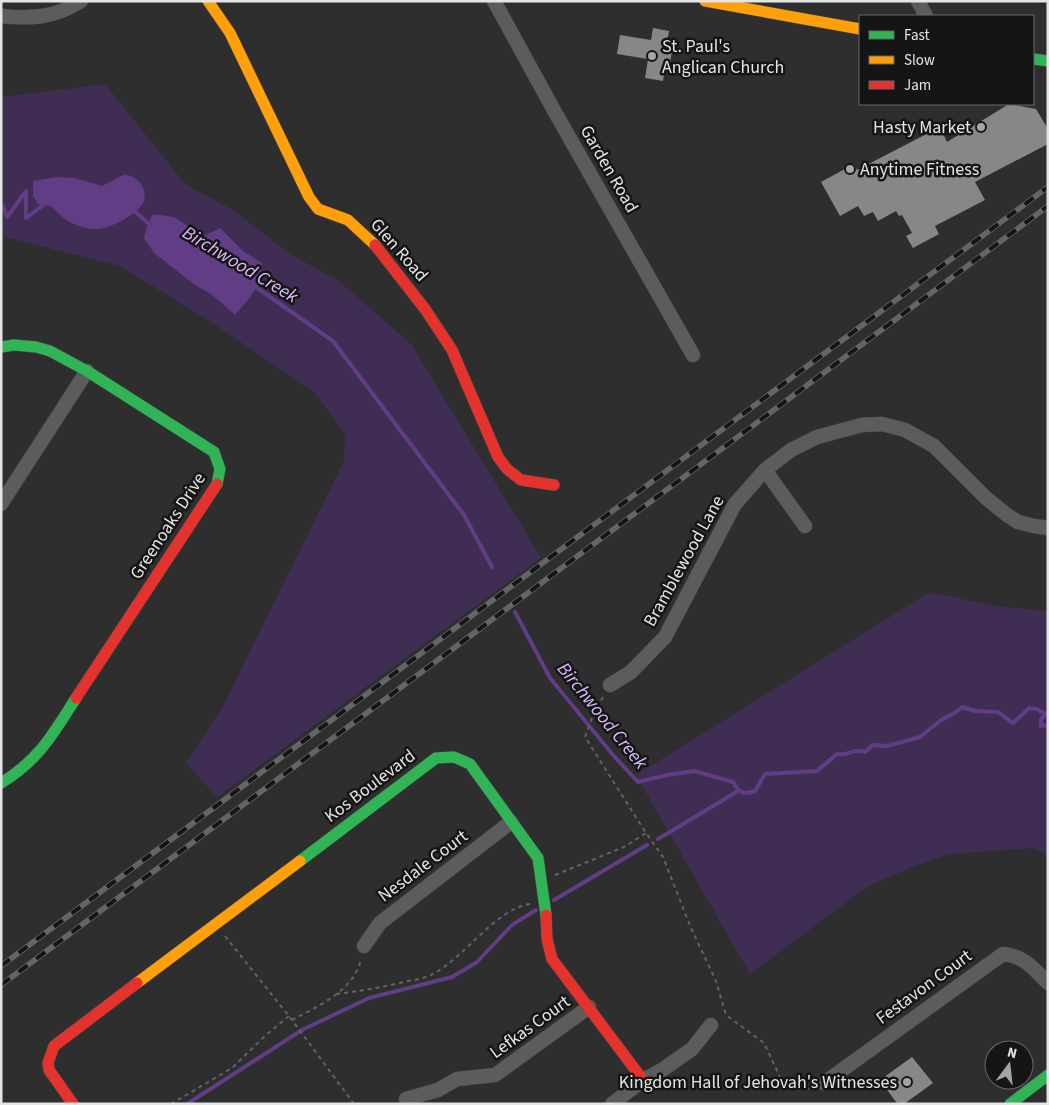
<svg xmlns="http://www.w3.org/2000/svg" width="1049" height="1105" viewBox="0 0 1049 1105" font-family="'Source Sans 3',sans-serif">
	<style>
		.green { fill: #402d54 }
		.water { fill: #603d84 }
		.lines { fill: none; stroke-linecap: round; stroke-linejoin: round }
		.stream { stroke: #603d84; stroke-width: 4 }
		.building { fill: #878787 }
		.street-casing { stroke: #4c4c4c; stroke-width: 15 }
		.fast-casing { stroke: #4c4c4c; stroke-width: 12 }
		.slow-casing { stroke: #4c4c4c; stroke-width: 12 }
		.jam-casing { stroke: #4c4c4c; stroke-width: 12 }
		.path { stroke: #636364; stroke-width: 2; stroke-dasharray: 4 4; stroke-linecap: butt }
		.street { stroke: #5c5c5d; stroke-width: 14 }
		.fast { stroke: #30b455; stroke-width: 11 }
		.slow { stroke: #ff9f0a; stroke-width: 11 }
		.jam { stroke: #e5322d; stroke-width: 11 }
		.rail-casing { stroke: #656565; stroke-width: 5.5 }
		.rail { stroke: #161516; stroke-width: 4; stroke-dasharray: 11; stroke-linecap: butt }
		.poi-dot { fill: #a5a5a6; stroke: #161516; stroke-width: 2 }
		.labels { text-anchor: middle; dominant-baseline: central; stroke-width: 5; stroke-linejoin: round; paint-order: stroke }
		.poi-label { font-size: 18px; fill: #e5e5e6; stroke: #161516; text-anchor: start }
		.street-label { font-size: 18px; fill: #e5e5e6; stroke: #161516 }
		.water-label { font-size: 19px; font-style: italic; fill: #d9bbfc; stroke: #161516 }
	</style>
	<rect width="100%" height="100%" fill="#2e2e2e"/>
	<path class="green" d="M 105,84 L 185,184 L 234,211 L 290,254 L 339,281 L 412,345 L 541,558 L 217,797 L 186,763 L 221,710 L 344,461 L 345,434 L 314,392 L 211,322 L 120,266 L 1,236 L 1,97 Z
		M 930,592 L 995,606 L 1048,611 L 1048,855 L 1032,848 L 949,854 L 922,863 L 868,886 L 750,974 L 636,775 Z"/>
	<path class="water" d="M 123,175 C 136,174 148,188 144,201 C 139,214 111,228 98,229 C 87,230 74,225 65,219 C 60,215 55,209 50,206 C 47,205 42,205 38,204 L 33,196 L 33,181 L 57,177 L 75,178 L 102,186 Z
		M 153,214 L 174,217 L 204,236 L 220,228 L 243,251 L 262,263 C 261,288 250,297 235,315 L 211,294 L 195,285 L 154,253 L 144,238 L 148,223 Z"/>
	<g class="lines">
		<path class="stream" d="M 1,207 L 3,206 L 7,217 L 26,191 L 26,218 L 46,203
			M 131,208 L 150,225
			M 253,285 L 333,341 L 464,515 L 492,567
			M 515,612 L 550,678 L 613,755 L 638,782 L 667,775 L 694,771 L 733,782 C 739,793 743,795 755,791 L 765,774 L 817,771 L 837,754 C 850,756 851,748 865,752 L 873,745 L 887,746 L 920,737 L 941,720 L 956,712 L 962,707 L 975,711 L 998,712 L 1013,723 L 1029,708 L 1036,709 L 1046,714 L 1041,719 L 1041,726 L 1048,725
			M 658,839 L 738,791
			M 554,900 L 647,845
			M 187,1104 L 302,1030 L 369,998 L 452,977 L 477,962 L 512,925 L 536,910"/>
	</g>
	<path class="building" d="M 653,28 L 669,31 L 667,43 L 673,44 L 670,63 L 666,62 L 663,81 L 645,78 L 648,59 L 617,54 L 620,35 L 651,40 Z
		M 1009,104 L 1036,109 L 1048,129 L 1048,144 L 975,182 L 985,200 L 935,226 L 939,234 L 913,248 L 906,236 L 912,233 L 902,215 L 899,216 L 896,211 L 878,221 L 873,212 L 864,216 L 858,206 L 840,216 L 821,182 L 854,164 L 857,170 L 940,127 L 947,142 Z
		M 912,1057 L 933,1083 L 904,1104 L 899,1104 L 896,1102 L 880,1080 Z"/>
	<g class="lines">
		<g class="street-casing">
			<path id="street" d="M 494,1 L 556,114 L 693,355
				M 918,1 L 926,16
				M 1,16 C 32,19 54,18 81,1
				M 765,470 L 805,526
				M 1,504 L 87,371
				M 610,685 L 631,672 L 665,637 L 735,504 L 765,470 L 791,450 L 817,437 L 862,425 L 882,424 L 905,430 L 934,446 L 986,498 L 1007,515 L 1018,522 L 1034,526 L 1048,528
				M 364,946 L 380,923 L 511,822
				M 824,1083 L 1003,954 C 1024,956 1033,968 1048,983
				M 406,1099 L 438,1090 L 457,1079 L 495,1075 L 589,1007
				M 612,1104 L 643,1080 L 662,1070 L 692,1049 L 711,1025"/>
		</g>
		<g class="fast-casing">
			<path id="fast" d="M 1033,59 L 1048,61
				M 1,347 L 14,345 L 36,347 L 50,351 L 87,371 L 214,452 L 220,469 L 217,484
				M 1,783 C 39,760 53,734 76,698
				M 300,861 L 436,758 L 454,757 L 470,764 L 538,858 L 546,915
				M 1010,1104 L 1048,1075"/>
		</g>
		<g class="slow-casing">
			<path id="slow" d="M 208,1 L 230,33 L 309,197 L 318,209 L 348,220 L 375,245
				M 705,1 L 860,29
				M 137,983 L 300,861"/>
		</g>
		<g class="jam-casing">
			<path id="jam" d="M 375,245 L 425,309 L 452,350 L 498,457 L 507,469 L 521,480 L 554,485
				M 76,698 L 217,484
				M 546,915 L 547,939 L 552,959 L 643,1080
				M 73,1104 L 49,1070 L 48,1063 L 54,1046 L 137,983"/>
		</g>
		<path class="path" d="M 603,697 L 595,710 L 585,737 L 646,833 L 663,857 L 691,928 L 716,981 L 726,1015 L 764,1043 L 780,1077 L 792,1088 L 798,1090 L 813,1088
			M 555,875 L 624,847 L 646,833
			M 225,936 L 292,1020 L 354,1104
			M 336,994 C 361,991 384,987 408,981 C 416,980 424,978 431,975 C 464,959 495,909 530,904
			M 292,1020 C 318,1006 354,991 361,959
			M 171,1104 L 232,1068 L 266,1035 L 289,1016"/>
		<use href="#street" class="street"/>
		<use href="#fast" class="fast"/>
		<use href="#slow" class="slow"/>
		<use href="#jam" class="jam"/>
		<g class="rail-casing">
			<path id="rail" d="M 1,966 L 1048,187
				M 1,985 L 1048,206"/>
		</g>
		<use href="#rail" class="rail"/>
	</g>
	<g class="poi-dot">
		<circle cx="652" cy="56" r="5"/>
		<circle cx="981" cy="127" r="5"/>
		<circle cx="850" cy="169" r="5"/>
		<circle cx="907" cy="1082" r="5"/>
	</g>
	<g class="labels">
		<g class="poi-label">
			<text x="662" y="46">St. Paul's<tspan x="662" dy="21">Anglican Church</tspan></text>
			<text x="971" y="127" text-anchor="end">Hasty Market</text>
			<text x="860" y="169">Anytime Fitness</text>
			<text x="897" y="1082" text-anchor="end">Kingdom Hall of Jehovah's Witnesses</text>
		</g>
		<g class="street-label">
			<text transform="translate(609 169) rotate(60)">Garden Road</text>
			<text transform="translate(399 250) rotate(49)">Glen Road</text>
			<text transform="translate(168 526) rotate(-57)">Greenoaks Drive</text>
			<text transform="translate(684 561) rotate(-61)">Bramblewood Lane</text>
			<text transform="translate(370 786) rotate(-37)">Kos Boulevard</text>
			<text transform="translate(423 866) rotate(-37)">Nesdale Court</text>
			<text transform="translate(924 987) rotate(-36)">Festavon Court</text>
			<text transform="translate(530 1027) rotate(-36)">Lefkas Court</text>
		</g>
		<g class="water-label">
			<text transform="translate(240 265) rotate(31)">Birchwood Creek</text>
			<text transform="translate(602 716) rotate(51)">Birchwood Creek</text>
		</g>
	</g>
	<rect width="1049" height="1105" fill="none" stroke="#e5e5e6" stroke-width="5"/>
	<rect x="859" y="15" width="175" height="90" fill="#161516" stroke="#696869"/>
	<rect x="869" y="31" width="25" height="8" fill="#30b455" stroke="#696869"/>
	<text x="904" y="40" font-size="15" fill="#e5e5e6">Fast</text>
	<rect x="869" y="56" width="25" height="8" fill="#ff9f0a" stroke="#696869"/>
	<text x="904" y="65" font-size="15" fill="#e5e5e6">Slow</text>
	<rect x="869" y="81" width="25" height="8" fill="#e5322d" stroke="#696869"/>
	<text x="904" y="90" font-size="15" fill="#e5e5e6">Jam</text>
	<g transform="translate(1009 1065) rotate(15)"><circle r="24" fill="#161516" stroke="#696869"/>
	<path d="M0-4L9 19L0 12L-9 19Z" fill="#a5a5a6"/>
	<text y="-8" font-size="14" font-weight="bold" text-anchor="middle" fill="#e5e5e6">N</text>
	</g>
</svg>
